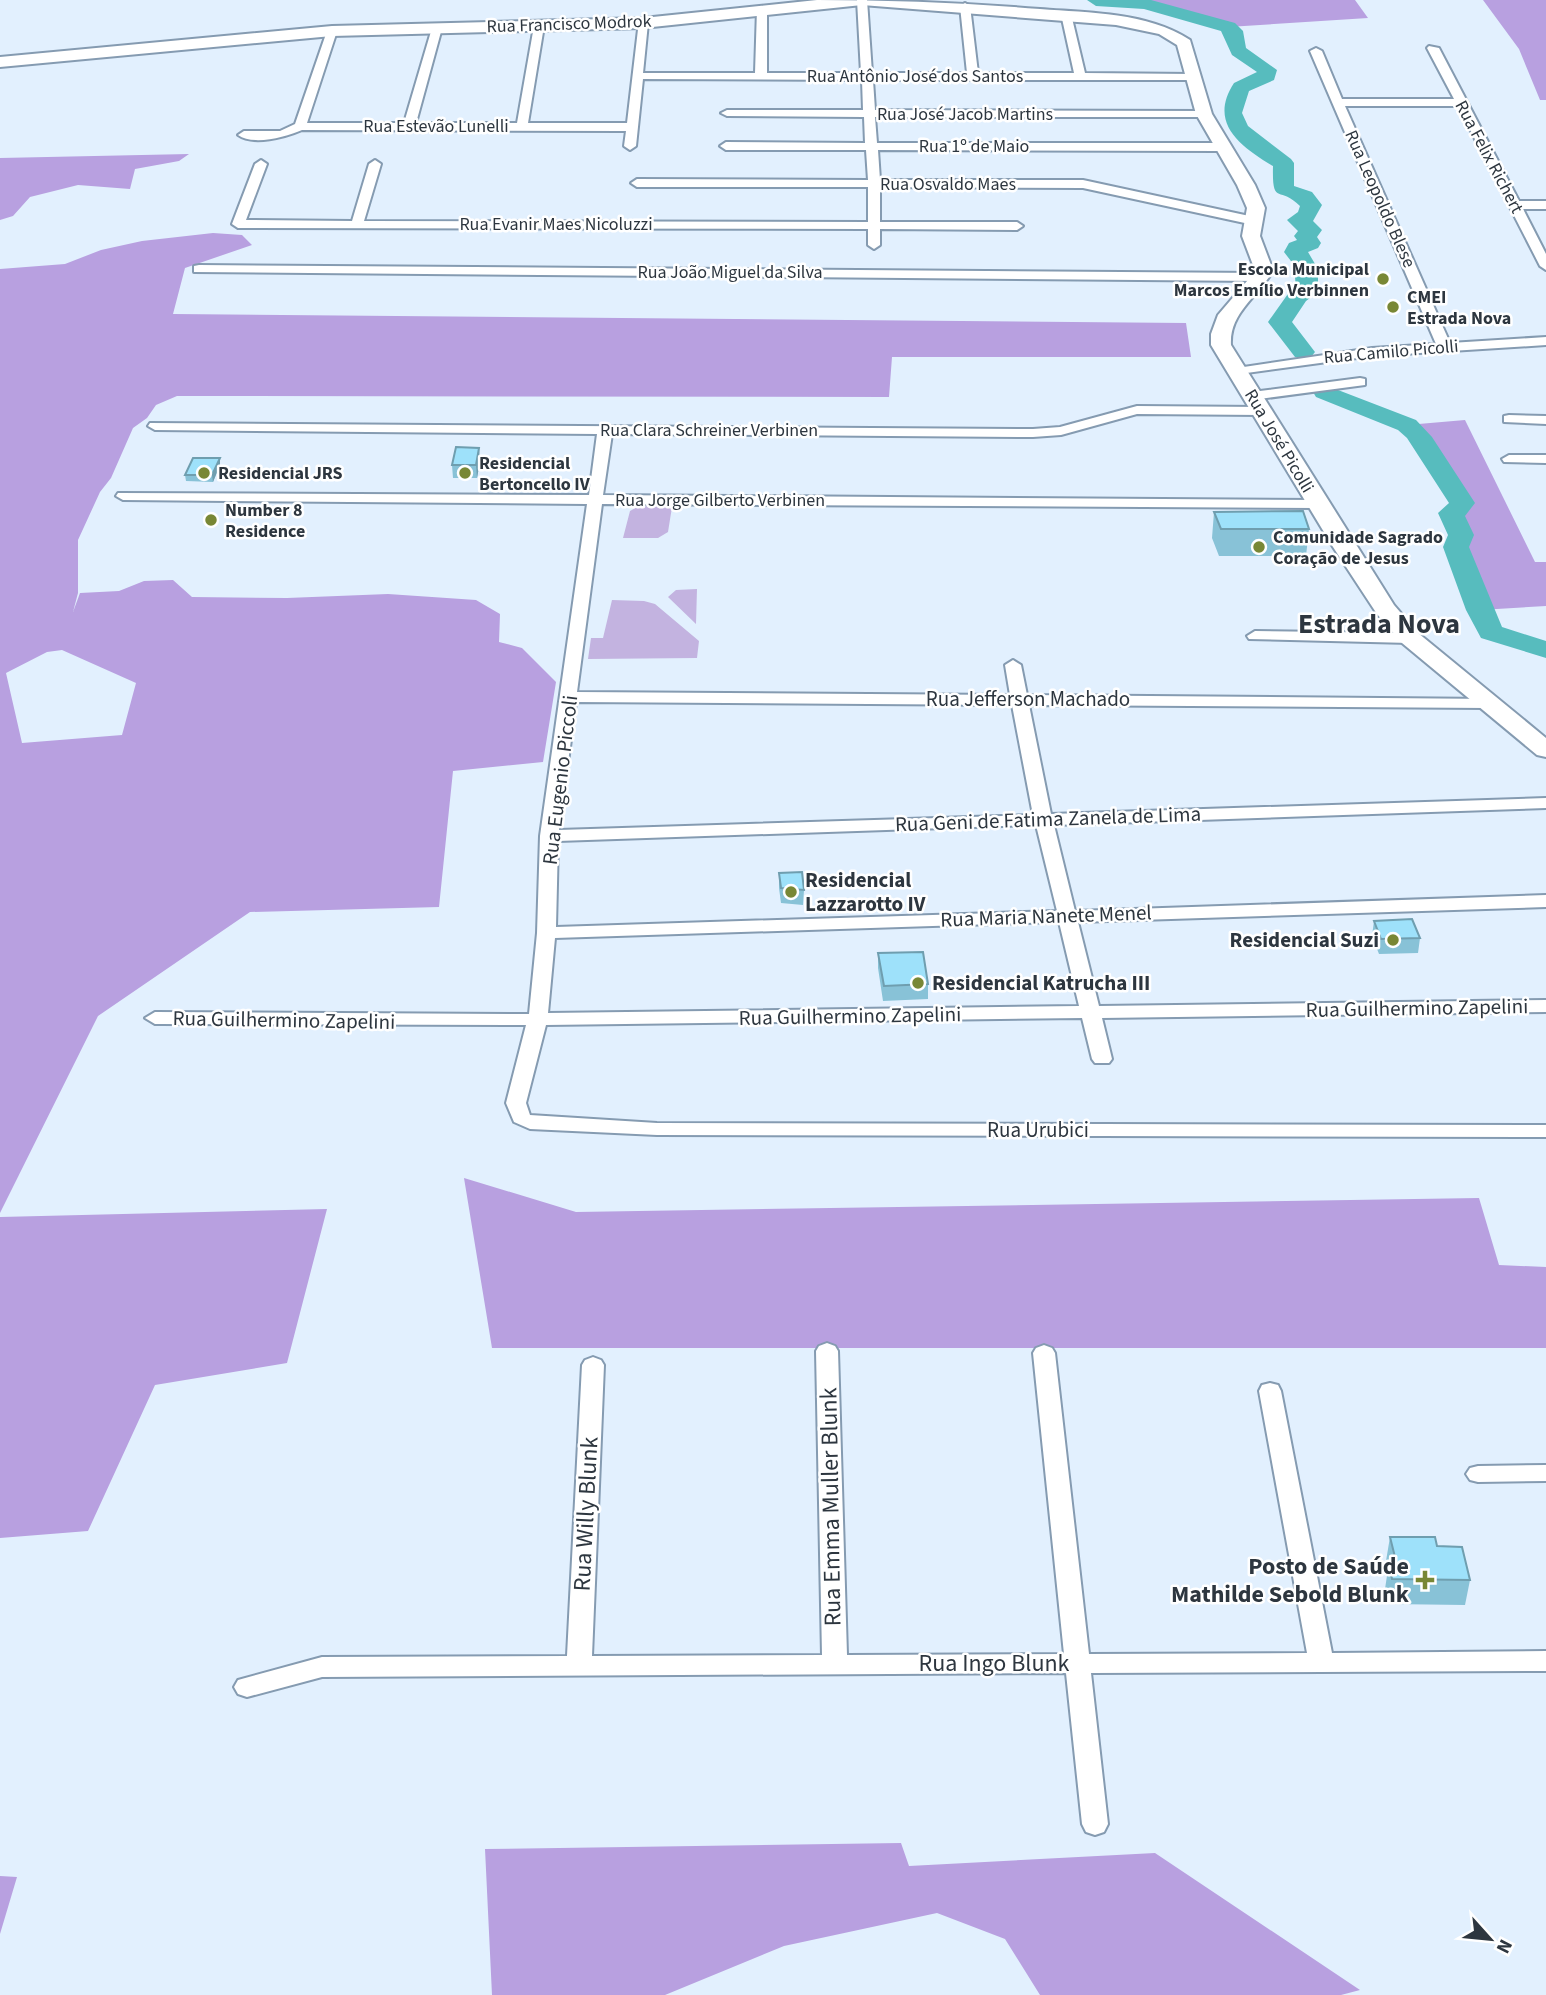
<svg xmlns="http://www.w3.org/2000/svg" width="1546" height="1995" viewBox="0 0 1546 1995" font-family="'Source Sans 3',sans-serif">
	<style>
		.green { fill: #c3b3e0 }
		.forest { fill: #b8a0e0; fill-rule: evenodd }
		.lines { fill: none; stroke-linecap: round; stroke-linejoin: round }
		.river { fill: #57bcbe; fill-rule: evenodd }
		.street-casing { stroke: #859bb1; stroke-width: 4 }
		.secondary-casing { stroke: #859bb1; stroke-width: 4 }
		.street { fill: #fff; fill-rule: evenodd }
		.secondary { fill: #fff; fill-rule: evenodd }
		.wall { fill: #88c2d7 }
		.shaded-wall { fill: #6f9eaf }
		.building { fill: #9ee1fa; stroke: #6f9eaf; stroke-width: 2 }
		.poi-dot { fill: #788735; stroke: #fff; stroke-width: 2.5 }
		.labels { text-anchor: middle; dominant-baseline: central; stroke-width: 5; stroke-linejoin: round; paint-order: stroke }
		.far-street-label { font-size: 18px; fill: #2d363f; stroke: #fff }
		.far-poi-label { font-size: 18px; font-weight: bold; fill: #2d363f; stroke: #fff; text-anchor: start }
		.street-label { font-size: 21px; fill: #2d363f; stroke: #fff }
		.poi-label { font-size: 21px; font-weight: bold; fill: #2d363f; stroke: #fff; text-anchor: start }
		.near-street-label { font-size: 24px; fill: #2d363f; stroke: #fff }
		.near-poi-label { font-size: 24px; font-weight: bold; fill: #2d363f; stroke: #fff; text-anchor: end }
		.district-label { font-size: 28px; font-weight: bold; fill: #2d363f; stroke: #fff }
	</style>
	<rect width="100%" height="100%" fill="#e2f0fe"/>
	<path class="green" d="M 639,506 L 672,507 L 668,532 L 658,538 L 623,538 L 630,511 Z
		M 697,589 L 696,624 L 668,597 L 676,590 Z
		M 612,600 L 644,601 L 655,604 L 699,641 L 697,658 L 588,659 L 591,638 L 603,638 Z"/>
	<path class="forest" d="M 1096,0 L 1355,0 L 1368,18 L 1228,27 L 1145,4 Z
		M 1483,0 L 1546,0 L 1546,100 L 1540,100 L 1519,49 Z
		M 189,154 L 179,161 L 135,169 L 130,189 L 78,185 L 30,197 L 13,216 L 0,220 L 0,158 Z
		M 213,233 L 242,235 L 252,245 L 185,268 L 173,314 L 1186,323 L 1191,357 L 892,357 L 889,397 L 177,396 L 156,405 L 147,418 L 133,428 L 111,478 L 100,492 L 78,540 L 78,593 L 73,612 L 80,593 L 119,591 L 144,581 L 173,580 L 192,597 L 287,598 L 388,594 L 476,600 L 500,614 L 499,642 L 522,648 L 556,682 L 543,762 L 453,771 L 439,907 L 250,912 L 98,1016 L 0,1213 L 0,269 L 65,264 L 101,250 L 142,241 ZM 62,650 L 136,683 L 122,735 L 22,743 L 6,673 L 47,652 Z
		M 1465,420 L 1535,562 L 1546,562 L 1546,606 L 1480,610 L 1456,547 L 1461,535 L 1451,513 L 1459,509 L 1462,502 C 1441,479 1432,445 1407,425 Z
		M 464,1178 L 576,1212 L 1479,1198 L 1499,1265 L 1546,1267 L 1546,1348 L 492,1348 Z
		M 327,1209 L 287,1363 L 155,1385 L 88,1531 L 0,1538 L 0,1217 Z
		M 901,1843 L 909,1866 L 1155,1853 L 1360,1990 L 1341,1995 L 1040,1995 L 1005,1939 L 937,1913 L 784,1946 L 665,1995 L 492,1995 L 485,1849 Z
		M 0,1876 L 17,1877 L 0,1934 Z"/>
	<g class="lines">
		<path class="river" d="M 1087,0 L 1151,0 L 1235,23 L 1243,31 L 1246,48 L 1277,70 L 1274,80 L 1249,91 L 1242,113 L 1248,126 L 1291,159 L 1294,163 L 1294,186 L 1312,192 L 1322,205 L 1313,221 L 1322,230 L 1317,237 L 1321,243 L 1318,248 L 1308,252 L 1318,269 L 1318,292 L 1306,301 L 1292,322 L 1315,352 L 1311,357 L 1295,357 L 1268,322 L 1290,291 L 1296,289 L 1294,265 L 1284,252 L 1289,243 L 1297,240 L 1294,236 L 1298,231 L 1287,220 L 1298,212 L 1300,206 C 1279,185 1272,207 1273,166 C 1240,146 1208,123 1234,83 L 1257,72 L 1232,55 L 1221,31 L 1144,9 L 1096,6 Z
			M 1325,385 L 1416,420 L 1432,437 L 1475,503 L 1465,516 L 1474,535 L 1469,547 L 1502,627 L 1546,641 L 1546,658 L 1481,638 L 1466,610 L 1443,547 L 1448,535 L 1438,513 L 1449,503 L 1407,438 L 1398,430 L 1316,397 L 1313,392 L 1316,387 Z"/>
		<g class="street-casing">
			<path id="street" d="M 857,0 L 867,0 L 872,73 L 967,73 L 960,6 L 965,3 L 970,6 L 978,73 L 1074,73 L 1061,14 L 1066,11 L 1071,14 L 1085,73 L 1193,74 L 1199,77 L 1193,80 L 873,80 L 875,110 L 1204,111 L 1210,114 L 1204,117 L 875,117 L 877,143 L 1221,143 L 1227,147 L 1221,151 L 878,150 L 880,180 L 1083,180 L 1254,217 L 1260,221 L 1254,225 L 1083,188 L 880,187 L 880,222 L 1017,222 L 1023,226 L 1017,230 L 880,229 L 880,245 L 874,249 L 868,245 L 868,229 L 238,228 L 232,224 L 255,164 L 261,160 L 267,164 L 246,220 L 352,221 L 369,164 L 375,160 L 381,164 L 364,221 L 868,222 L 868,187 L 637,187 L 631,183 L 637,179 L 868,180 L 866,150 L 726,150 L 720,146 L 726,142 L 865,143 L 864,117 L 727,116 L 721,113 L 727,110 L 863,110 L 862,80 L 643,79 L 636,146 L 630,150 L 624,146 L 626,131 L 302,130 C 286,137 253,146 238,135 L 244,131 L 280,131 L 295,124 L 327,31 L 332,28 L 337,31 L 307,123 L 404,123 L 432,28 L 437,25 L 442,28 L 416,123 L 517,123 L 534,26 L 539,23 L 544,26 L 528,123 L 627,123 L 639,21 L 648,23 L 643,73 L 755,73 L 757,9 L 762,6 L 767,9 L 767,73 L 861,73 Z
				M 1429,46 L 1439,48 L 1519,201 L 1546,201 L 1546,209 L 1523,209 L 1546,254 L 1546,270 L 1540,266 L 1458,106 L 1345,106 L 1450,343 L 1546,337 L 1546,345 L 1372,356 L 1232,375 L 1232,369 L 1237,368 L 1372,348 L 1436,344 L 1310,51 L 1316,48 L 1322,51 L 1342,99 L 1454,99 L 1427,48 Z
				M 199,265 L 1261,273 L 1268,277 L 1261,281 L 194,272 L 194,266 Z
				M 1360,378 L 1365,379 L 1365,385 L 1252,400 L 1245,396 L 1252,392 Z
				M 1137,406 L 1261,407 L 1268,411 L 1261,415 L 1137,414 L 1061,435 L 1033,437 L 612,434 L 603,495 L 1317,500 L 1324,504 L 1317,508 L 602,504 L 577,692 L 1010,695 L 1005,665 L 1013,660 L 1021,665 L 1027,695 L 1493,699 L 1495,703 L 1487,708 L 1029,705 L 1051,814 L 1546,798 L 1546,808 L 1054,825 L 1075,911 L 1546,895 L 1546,907 L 1078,922 L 1099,1006 L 1546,1000 L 1546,1012 L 1102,1018 L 1112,1059 L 1109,1063 L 1095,1063 L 1092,1059 L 1082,1018 L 546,1025 L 526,1103 L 530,1115 L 657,1123 L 1546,1125 L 1546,1137 L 657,1135 L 530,1129 L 514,1122 L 506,1103 L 526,1025 L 155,1024 L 145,1018 L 155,1012 L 529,1014 L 537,933 L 540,836 L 587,504 L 123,500 L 116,496 L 118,493 L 589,495 L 597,434 L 155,430 L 148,426 L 150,423 L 1033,429 L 1060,427 ZM 576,702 L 1012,705 L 1033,815 L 559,830 ZM 1036,825 L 1057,911 L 556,927 L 558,841 ZM 1059,922 L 1079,1006 L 548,1013 L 555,938 Z
				M 1509,415 L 1546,416 L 1546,424 L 1504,422 L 1504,416 Z
				M 1509,455 L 1546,455 L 1546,463 L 1504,462 L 1502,459 Z
				M 1255,631 L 1410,633 L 1418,638 L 1410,643 L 1249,639 L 1247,636 Z
				M 827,1343 L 835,1346 L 838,1351 L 847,1655 L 1064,1654 L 1033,1353 L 1036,1348 L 1044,1345 L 1052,1348 L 1055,1353 L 1089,1654 L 1307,1653 L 1259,1391 L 1262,1385 L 1270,1383 L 1278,1385 L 1281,1391 L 1332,1653 L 1546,1651 L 1546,1671 L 1091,1673 L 1108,1824 L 1104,1832 L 1095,1835 L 1086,1832 L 1082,1824 L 1066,1673 L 322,1677 L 247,1697 L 238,1694 L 234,1687 L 238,1680 L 322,1657 L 567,1656 L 582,1365 L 585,1360 L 593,1357 L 601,1360 L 604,1365 L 592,1656 L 822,1655 L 816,1351 L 819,1346 Z
				M 1546,1465 L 1546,1481 L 1478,1482 L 1470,1480 L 1466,1474 L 1470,1468 L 1478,1466 Z"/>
		</g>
		<g class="secondary-casing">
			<path id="secondary" d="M 817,0 C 892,0 966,3 1040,9 C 1090,13 1147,12 1190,40 L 1212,114 L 1255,185 L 1265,208 L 1260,236 L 1271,265 L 1271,274 C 1256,298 1229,314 1231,345 L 1394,605 L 1418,633 L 1546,738 L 1546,757 L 1537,755 L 1402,643 L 1377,614 L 1333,547 L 1211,345 L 1211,334 L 1218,315 L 1253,274 L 1253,265 L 1242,236 L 1247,208 L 1237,185 L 1196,114 L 1177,45 L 1159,34 L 1116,25 L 862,5 L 643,28 L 332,36 L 0,67 L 0,57 L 332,26 L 643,18 Z"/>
		</g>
		<use href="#street" class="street"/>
		<use href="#secondary" class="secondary"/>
	</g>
	<path class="wall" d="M 220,458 L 220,465 L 213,482 L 186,481 L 185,475 Z
		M 480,461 L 477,478 L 453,478 L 452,465 Z
		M 1214,512 L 1309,529 L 1306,556 L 1219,556 L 1212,538 Z
		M 779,873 L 804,890 L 803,905 L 781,903 L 779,888 Z
		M 1374,921 L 1420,938 L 1418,953 L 1379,954 L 1372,936 Z
		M 878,953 L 928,984 L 928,999 L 883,1001 L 878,968 Z
		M 1390,1537 L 1437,1546 L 1470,1580 L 1465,1605 L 1388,1604 L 1385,1589 L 1388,1569 L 1386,1561 Z"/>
	<path class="shaded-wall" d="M 479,448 L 480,461 L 477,478 L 476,465 Z
		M 220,458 L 220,465 L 213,482 L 212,475 Z"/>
	<path class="building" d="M 456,447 L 479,448 L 476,465 L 452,465 Z
		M 193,458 L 220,458 L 212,475 L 185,475 Z
		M 1303,511 L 1309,529 L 1221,529 L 1214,512 Z
		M 802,872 L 804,890 L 781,888 L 779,873 Z
		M 1412,919 L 1420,938 L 1381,939 L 1374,921 Z
		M 923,952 L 928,984 L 884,986 L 878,953 Z
		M 1390,1537 L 1435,1537 L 1437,1546 L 1462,1547 L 1470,1580 L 1392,1579 L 1389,1564 L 1397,1565 Z"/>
	<g class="poi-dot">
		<circle cx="1383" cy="279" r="7"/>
		<circle cx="1393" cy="307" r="7"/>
		<circle cx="204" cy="473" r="7"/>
		<circle cx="465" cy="473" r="7"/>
		<circle cx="211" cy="520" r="7"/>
		<circle cx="1259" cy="547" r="7"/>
		<circle cx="791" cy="892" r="7"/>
		<circle cx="1393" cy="940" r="7"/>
		<circle cx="918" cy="983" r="7"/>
		<path d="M1421.5 1569.5h7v7h7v7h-7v7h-7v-7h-7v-7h7z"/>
	</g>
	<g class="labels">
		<g class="far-street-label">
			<text transform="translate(569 24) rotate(-2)">Rua Francisco Modrok</text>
			<text x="915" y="76">Rua Antônio José dos Santos</text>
			<text x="965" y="114">Rua José Jacob Martins</text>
			<text x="436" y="126">Rua Estevão Lunelli</text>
			<text x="974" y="146">Rua 1º de Maio</text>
			<text transform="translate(1489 157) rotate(62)">Rua Felix Richert</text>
			<text x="948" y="184">Rua Osvaldo Maes</text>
			<text transform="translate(1380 199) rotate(66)">Rua Leopoldo Blese</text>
			<text x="556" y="224">Rua Evanir Maes Nicoluzzi</text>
			<text x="730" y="272">Rua João Miguel da Silva</text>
			<text transform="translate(1391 352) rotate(-5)">Rua Camilo Picolli</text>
			<text x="709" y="430">Rua Clara Schreiner Verbinen</text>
			<text transform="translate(1279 441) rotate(59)">Rua José Picolli</text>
			<text x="720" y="500">Rua Jorge Gilberto Verbinen</text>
		</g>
		<g class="far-poi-label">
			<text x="1369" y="269" text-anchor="end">Escola Municipal<tspan x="1369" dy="21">Marcos Emílio Verbinnen</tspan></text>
			<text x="1407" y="297">CMEI<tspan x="1407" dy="21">Estrada Nova</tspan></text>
			<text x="479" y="463">Residencial<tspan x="479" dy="21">Bertoncello IV</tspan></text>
			<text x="218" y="473">Residencial JRS</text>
			<text x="225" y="510">Number 8<tspan x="225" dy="21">Residence</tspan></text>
			<text x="1273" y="537">Comunidade Sagrado<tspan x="1273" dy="21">Coração de Jesus</tspan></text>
		</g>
		<g class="street-label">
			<text x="1028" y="699">Rua Jefferson Machado</text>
			<text transform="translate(560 780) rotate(-83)">Rua Eugenio Piccoli</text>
			<text transform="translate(1048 819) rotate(-2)">Rua Geni de Fatima Zanela de Lima</text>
			<text transform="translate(1046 916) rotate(-2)">Rua Maria Nanete Menel</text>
			<text transform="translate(1417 1008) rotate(-1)">Rua Guilhermino Zapelini</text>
			<text transform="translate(850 1016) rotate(-1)">Rua Guilhermino Zapelini</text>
			<text transform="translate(284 1020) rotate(1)">Rua Guilhermino Zapelini</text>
			<text x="1038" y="1130">Rua Urubici</text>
		</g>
		<g class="poi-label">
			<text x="805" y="880">Residencial<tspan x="805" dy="24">Lazzarotto IV</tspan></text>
			<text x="1379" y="940" text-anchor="end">Residencial Suzi</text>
			<text x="932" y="983">Residencial Katrucha III</text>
		</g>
		<g class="near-street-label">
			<text transform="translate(831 1507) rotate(-91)">Rua Emma Muller Blunk</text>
			<text transform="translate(586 1514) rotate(-87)">Rua Willy Blunk</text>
			<text x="994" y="1663">Rua Ingo Blunk</text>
		</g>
		<g class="near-poi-label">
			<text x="1409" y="1566">Posto de Saúde<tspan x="1409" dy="28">Mathilde Sebold Blunk</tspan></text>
		</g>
		<g class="district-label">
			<text x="1379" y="624">Estrada Nova</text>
		</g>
	</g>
	<g transform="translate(1490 1939) rotate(117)" stroke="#ffffff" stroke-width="5" paint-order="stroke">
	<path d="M0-5L12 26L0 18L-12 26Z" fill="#2d363f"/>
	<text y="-10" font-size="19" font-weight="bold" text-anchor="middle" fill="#2d363f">N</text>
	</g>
</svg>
